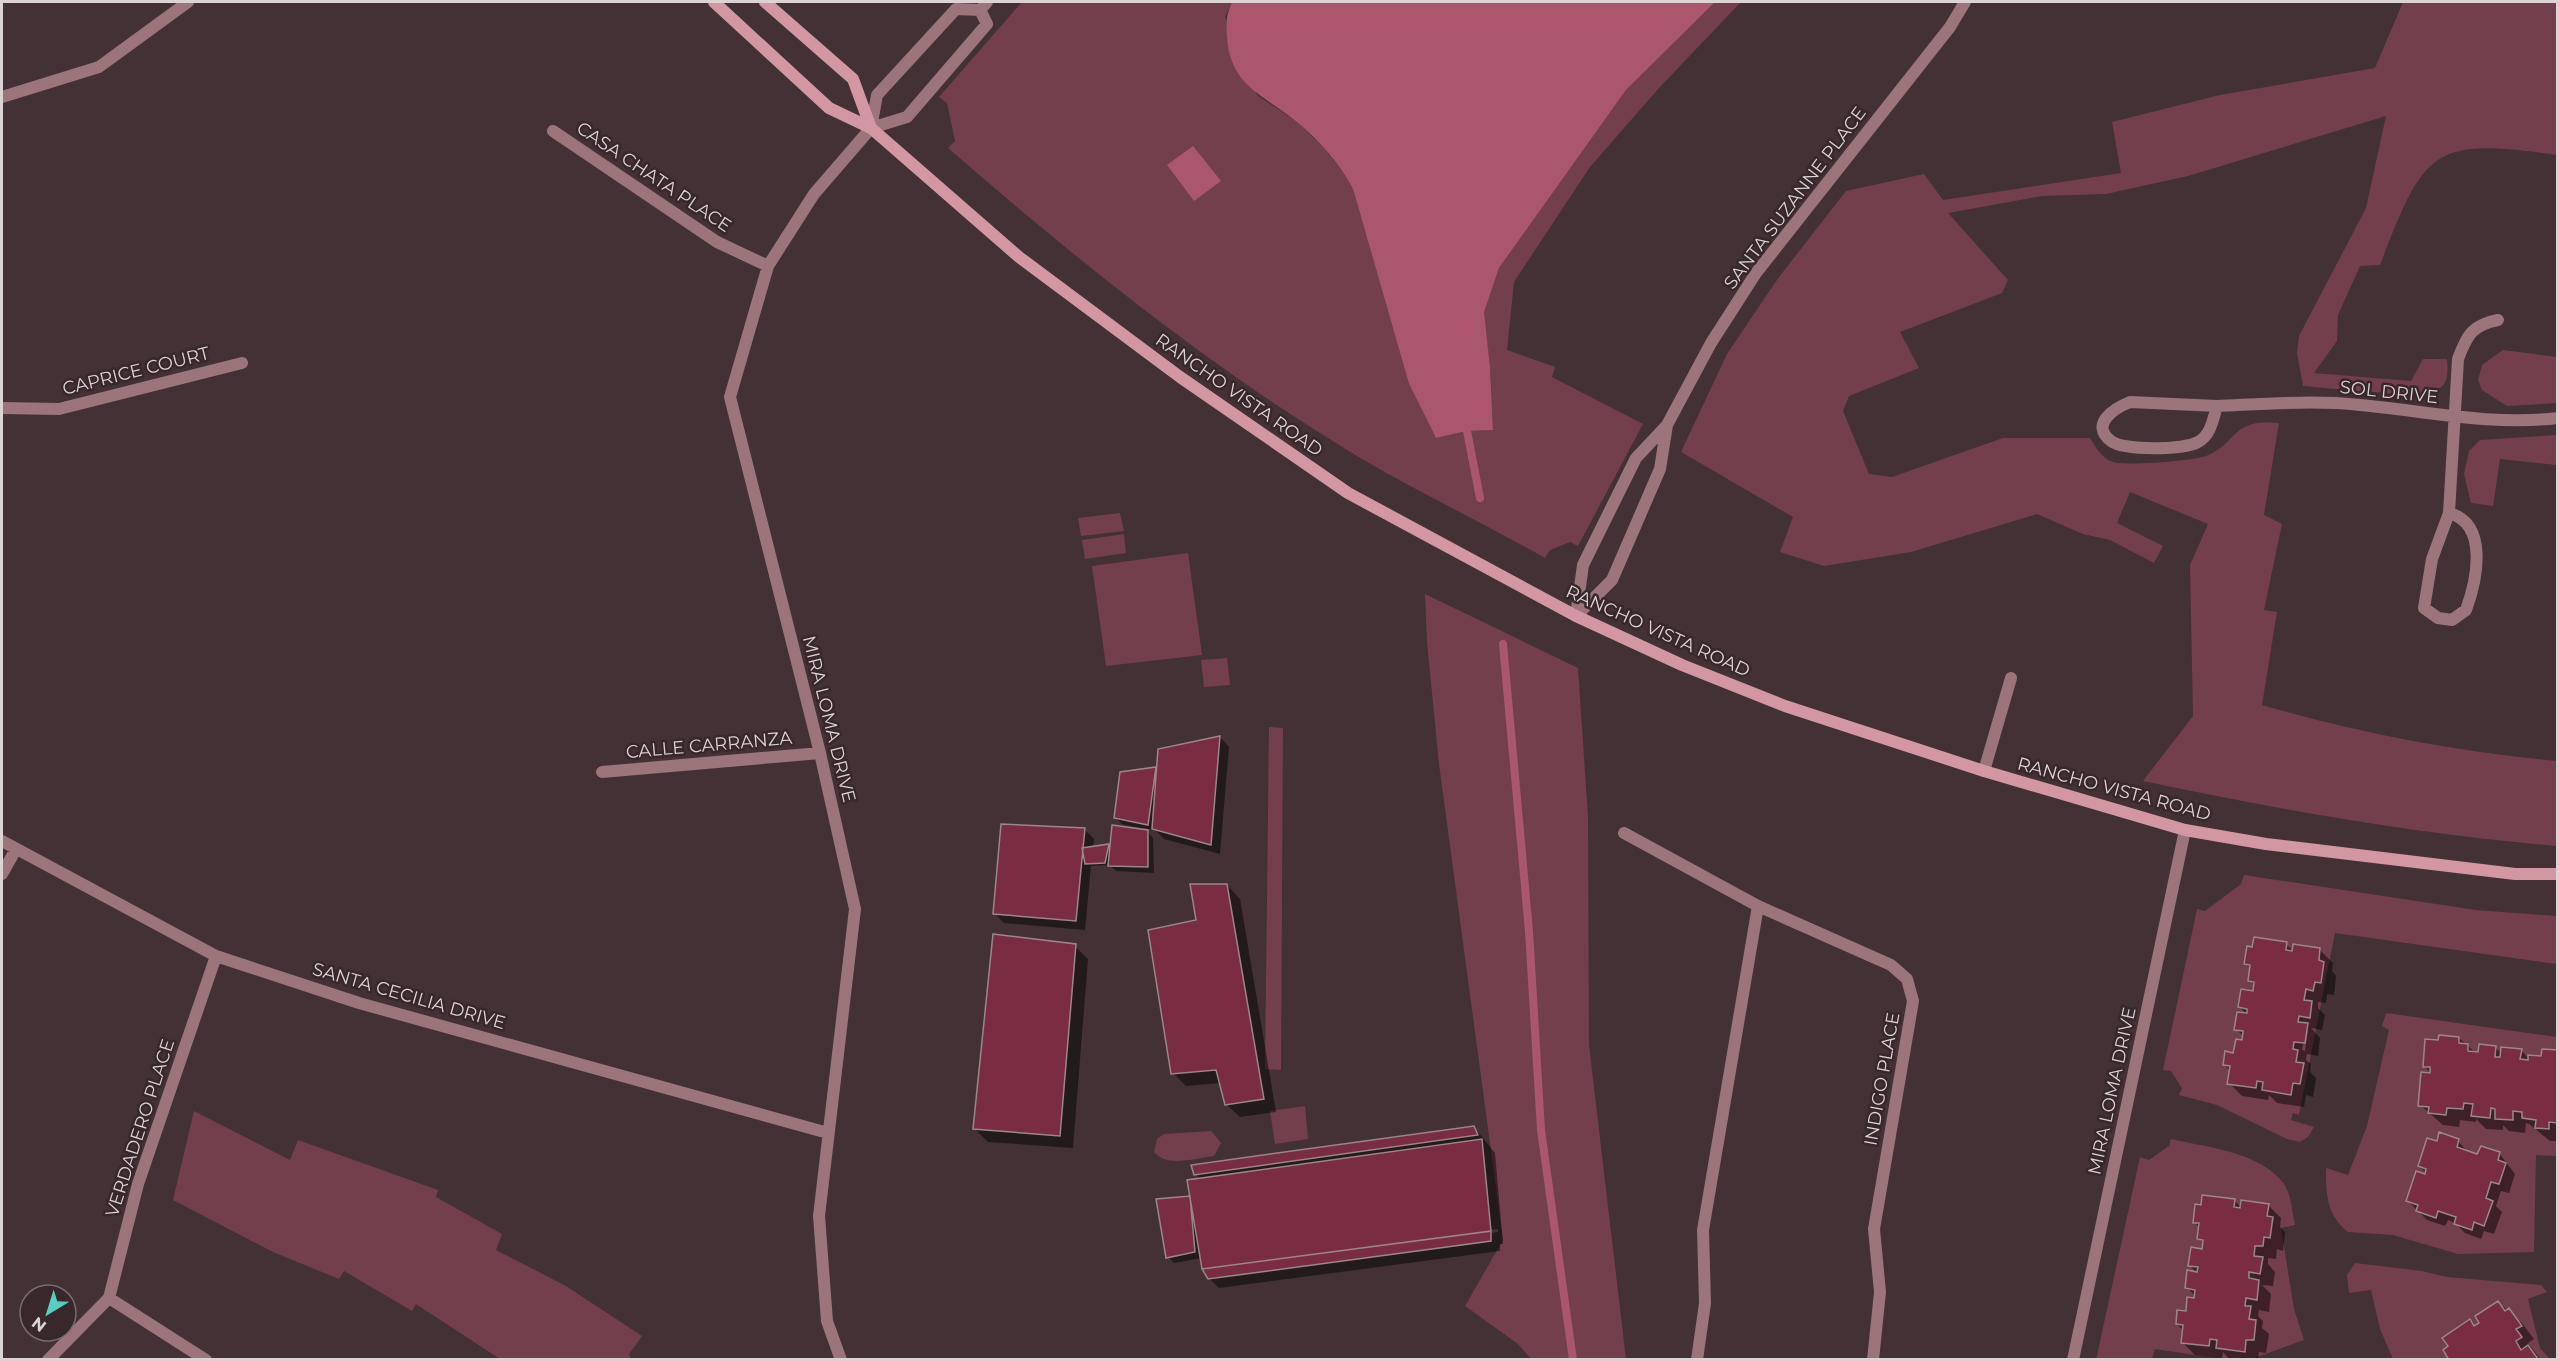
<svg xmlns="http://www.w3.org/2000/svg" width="2559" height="1361" viewBox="0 0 2559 1361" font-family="Montserrat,sans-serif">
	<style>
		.green { fill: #743f4c }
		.water { fill: #aa566c }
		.shadow { fill: #0007; fill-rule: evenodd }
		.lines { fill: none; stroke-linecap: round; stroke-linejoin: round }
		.stream { stroke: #aa566c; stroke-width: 8 }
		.building { fill: #7a2c43; stroke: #9b868a; stroke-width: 1.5 }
		.minor { stroke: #9b747c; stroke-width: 12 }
		.tertiary { stroke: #9b747c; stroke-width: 12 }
		.secondary { stroke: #d396a3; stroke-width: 12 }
		.labels { text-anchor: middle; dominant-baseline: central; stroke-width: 5; stroke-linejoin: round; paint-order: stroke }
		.street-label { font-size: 18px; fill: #ddd2d4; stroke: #38272b }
	</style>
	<rect width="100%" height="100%" fill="#433135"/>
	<path class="green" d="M 1022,2 L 1232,2 L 1225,17 L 1257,95 L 1296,121 L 1321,145 L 1344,172 L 1353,189 L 1409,384 L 1436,438 L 1467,431 L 1493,430 L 1490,367 L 1483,312 L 1499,268 L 1626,90 L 1715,2 L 1741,2 L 1659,88 L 1590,167 L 1514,282 L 1507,350 L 1555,367 L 1552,377 L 1643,424 L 1578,546 L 1570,542 L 1550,550 L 1545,558 C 1485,524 1422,494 1362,459 C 1213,370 1078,261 948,148 L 955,141 L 947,103 L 939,97 Z
		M 2403,2 L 2557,2 L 2557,155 C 2431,137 2425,150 2380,265 L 2360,266 L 2338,315 L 2337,341 L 2314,373 L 2411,381 L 2423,359 L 2447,359 C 2448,371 2449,386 2435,391 C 2413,398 2330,388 2303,386 L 2297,353 L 2299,336 L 2366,208 L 2386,116 L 2188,176 L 2106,194 L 2042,196 L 1948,213 L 2008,280 L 2002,293 L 1900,332 L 1919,368 L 1849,396 L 1843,411 L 1869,474 L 1892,477 L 2003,438 L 2090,438 C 2096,447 2102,459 2113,462 C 2127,466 2192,461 2206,456 C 2237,444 2232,417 2279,423 L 2264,515 L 2282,524 L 2264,610 L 2277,612 L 2262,705 C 2362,734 2454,751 2557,761 L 2557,846 C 2417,834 2280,810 2143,781 L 2193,716 L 2190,565 L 2208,524 L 2130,492 L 2117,523 L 2163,546 L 2154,563 L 2110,540 L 2083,534 L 2037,514 L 1911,552 L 1824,566 L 1780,552 L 1793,517 L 1681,452 L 1727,354 L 1779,277 L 1846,191 L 1924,174 L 1943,200 L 2121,173 L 2112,122 L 2220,95 L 2375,68 Z
		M 2503,350 L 2557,357 L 2557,403 L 2507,406 L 2482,390 L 2478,380 L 2482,365 Z
		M 2557,435 L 2557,465 L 2500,459 L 2493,506 L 2471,503 L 2464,474 L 2469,451 L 2480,440 Z
		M 1120,513 L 1124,531 L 1081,536 L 1078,518 Z
		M 1124,534 L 1126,553 L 1085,559 L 1082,540 Z
		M 1188,553 L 1202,655 L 1106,666 L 1092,566 Z
		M 1425,594 L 1578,668 L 1588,817 L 1589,1045 L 1626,1359 L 1531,1359 L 1518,1344 L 1465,1306 L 1503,1240 L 1439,764 L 1427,642 Z
		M 1227,658 L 1230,685 L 1204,687 L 1201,660 Z
		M 1269,727 L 1283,728 L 1281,1070 L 1265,1069 Z
		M 2244,875 L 2476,910 L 2557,916 L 2557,964 L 2335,933 L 2299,1115 L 2293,1113 L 2291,1120 L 2314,1127 L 2308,1137 L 2300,1142 L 2287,1139 L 2217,1105 L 2179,1095 L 2182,1088 L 2171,1071 L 2163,1070 L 2197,909 L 2205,911 L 2241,884 Z
		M 2386,1013 L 2557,1037 L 2557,1156 L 2536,1155 L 2534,1252 L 2458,1254 L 2393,1235 L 2348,1232 C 2326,1214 2326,1194 2326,1168 L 2348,1175 L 2367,1126 L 2389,1030 L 2382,1026 Z
		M 1305,1106 L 1308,1139 L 1275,1144 L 1270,1111 Z
		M 194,1111 L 290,1160 L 298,1140 L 438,1190 L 436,1197 L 502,1234 L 496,1250 L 566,1286 L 642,1336 L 629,1354 L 631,1359 L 500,1359 L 416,1304 L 412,1311 L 344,1271 L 339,1279 L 273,1252 L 173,1200 Z
		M 1211,1131 L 1221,1143 L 1214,1156 C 1195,1158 1167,1168 1154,1152 L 1157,1139 L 1164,1134 Z
		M 2171,1139 C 2206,1147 2261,1152 2284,1184 C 2291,1194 2292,1212 2295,1225 L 2281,1228 L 2294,1309 L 2304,1340 L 2252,1359 L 2222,1359 L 2155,1349 L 2152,1359 L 2096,1360 L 2140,1157 L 2149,1160 L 2169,1146 Z
		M 2355,1263 L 2422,1271 L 2447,1277 L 2541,1285 L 2547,1292 L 2528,1299 L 2540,1348 L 2550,1359 L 2393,1359 L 2380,1329 L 2371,1290 L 2349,1293 L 2347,1275 Z"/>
	<path class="water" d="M 1232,2 L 1715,2 L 1626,90 L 1499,268 L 1484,312 L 1490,367 L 1493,430 L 1467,431 L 1436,438 L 1409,384 L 1353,189 C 1340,163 1319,141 1297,122 C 1264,95 1230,86 1227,37 C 1226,23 1226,15 1232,2 Z
		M 1193,146 L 1221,181 L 1194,201 L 1167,165 Z"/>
	<path class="shadow" d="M 1220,737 L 1229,747 L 1220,854 L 1164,839 L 1156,831 L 1144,828 L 1153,838 L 1154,873 L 1116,871 L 1107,863 L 1107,865 L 1091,866 L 1085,930 L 1004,923 L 994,913 L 1084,829 L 1094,839 L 1093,848 L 1108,846 L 1111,848 L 1140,830 L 1140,828 L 1122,824 L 1116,818 L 1156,769 L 1158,771 Z
		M 1227,885 L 1240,899 L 1276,1112 L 1240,1117 L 1226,1104 L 1221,1083 L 1186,1086 L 1173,1073 L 1198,921 Z
		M 2286,944 L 2293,951 L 2320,950 L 2333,963 L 2332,971 L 2336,976 L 2334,995 L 2327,994 L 2326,1003 L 2318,1002 L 2318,1008 L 2325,1015 L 2322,1030 L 2311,1028 L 2320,1038 L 2318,1056 L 2307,1054 L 2306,1060 L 2311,1064 L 2310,1072 L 2316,1078 L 2313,1097 L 2306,1095 L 2304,1107 L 2277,1103 L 2269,1095 L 2268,1100 L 2242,1096 L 2229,1083 L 2231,1071 L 2224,1065 L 2243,1042 L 2244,1037 L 2236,1029 L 2247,1015 L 2240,1007 L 2254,992 L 2255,986 L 2250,980 L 2251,969 L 2246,963 ZM 2306,1028 L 2308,1030 L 2305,1051 L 2302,1050 Z
		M 1075,946 L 1088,959 L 1073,1148 L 988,1142 L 975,1129 Z
		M 2459,1038 L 2476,1053 L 2495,1047 L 2502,1054 L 2521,1050 L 2529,1059 L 2558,1052 L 2558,1141 L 2550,1141 L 2529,1124 L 2526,1123 L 2525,1133 L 2509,1131 L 2503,1125 L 2503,1130 L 2486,1129 L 2476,1119 L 2476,1122 L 2460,1120 L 2459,1127 L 2443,1125 L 2420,1105 L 2433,1075 L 2424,1066 L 2439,1042 Z
		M 1474,1127 L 1495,1153 L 1503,1244 L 1500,1244 L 1500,1251 L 1219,1288 L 1209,1278 L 1202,1258 L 1174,1263 L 1168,1257 L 1158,1201 L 1192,1197 L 1201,1180 L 1196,1174 ZM 1498,1229 L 1498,1232 L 1212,1269 L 1212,1266 Z
		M 2458,1141 L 2468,1152 L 2478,1156 L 2499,1153 L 2515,1174 L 2509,1193 L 2501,1191 L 2496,1206 L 2502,1212 L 2494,1234 L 2484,1231 L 2481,1239 L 2465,1233 L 2455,1223 L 2448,1220 L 2445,1226 L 2427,1220 L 2407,1200 L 2426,1173 L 2419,1166 L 2437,1143 Z
		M 2234,1200 L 2242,1208 L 2268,1205 L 2281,1218 L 2280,1227 L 2285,1232 L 2283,1251 L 2277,1249 L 2276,1259 L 2268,1258 L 2268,1264 L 2275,1272 L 2273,1286 L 2262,1285 L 2271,1294 L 2269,1312 L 2259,1310 L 2258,1316 L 2263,1321 L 2262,1328 L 2269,1334 L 2266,1353 L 2259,1352 L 2258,1360 L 2230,1360 L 2223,1352 L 2222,1359 L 2195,1355 L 2182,1342 L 2183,1330 L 2177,1324 L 2195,1300 L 2195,1296 L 2187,1287 L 2197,1273 L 2190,1266 L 2204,1250 L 2204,1244 L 2199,1238 L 2200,1228 L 2194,1222 Z
		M 2498,1302 L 2522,1323 L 2534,1339 L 2528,1343 L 2541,1360 L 2451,1360 L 2469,1321 L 2475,1327 Z"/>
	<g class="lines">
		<path class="stream" d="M 1467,431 L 1480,498
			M 1503,644 L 1529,931 L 1541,1130 L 1573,1360"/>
	</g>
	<path class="building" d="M 1220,736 L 1211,845 L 1152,829 L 1158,749 Z
		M 1156,767 L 1148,825 L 1114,818 L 1120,772 Z
		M 1001,824 L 1085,828 L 1076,921 L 993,914 Z
		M 1112,825 L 1148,830 L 1148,867 L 1108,866 Z
		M 1109,844 L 1105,863 L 1085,864 L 1082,848 Z
		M 1190,884 L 1227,884 L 1264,1099 L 1225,1105 L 1216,1070 L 1171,1074 L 1148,930 L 1196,920 Z
		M 993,934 L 1076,944 L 1060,1136 L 973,1129 Z
		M 2254,937 L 2287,942 L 2286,950 L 2292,951 L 2293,944 L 2320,948 L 2319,960 L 2324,962 L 2321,983 L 2315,982 L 2313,991 L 2306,989 L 2304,1000 L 2312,1001 L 2310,1018 L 2299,1016 L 2298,1022 L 2308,1023 L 2305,1043 L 2294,1042 L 2293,1049 L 2298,1050 L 2296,1062 L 2304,1063 L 2300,1084 L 2293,1083 L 2291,1095 L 2262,1090 L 2263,1082 L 2257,1081 L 2256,1088 L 2227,1084 L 2230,1066 L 2223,1065 L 2225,1051 L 2233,1053 L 2236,1039 L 2242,1040 L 2243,1031 L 2234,1030 L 2237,1012 L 2247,1013 L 2247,1009 L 2238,1007 L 2241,989 L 2253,991 L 2254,982 L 2248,981 L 2250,965 L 2244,964 L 2247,946 L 2252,947 Z
		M 2439,1035 L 2459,1037 L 2459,1043 L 2468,1044 L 2468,1051 L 2478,1052 L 2479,1044 L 2496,1046 L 2495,1057 L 2500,1057 L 2501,1047 L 2522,1049 L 2520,1059 L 2528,1060 L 2528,1055 L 2541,1056 L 2542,1049 L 2558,1050 L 2558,1123 L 2549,1122 L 2549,1129 L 2535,1128 L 2536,1120 L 2522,1118 L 2522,1112 L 2513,1111 L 2513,1120 L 2495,1119 L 2495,1109 L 2491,1108 L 2490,1118 L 2471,1116 L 2473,1104 L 2464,1103 L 2463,1109 L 2447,1108 L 2446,1115 L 2428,1113 L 2429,1107 L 2418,1106 L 2421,1072 L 2430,1073 L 2430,1067 L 2423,1067 L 2425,1039 L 2438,1040 Z
		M 1474,1126 L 1478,1135 L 1194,1175 L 1191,1165 Z
		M 2439,1132 L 2459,1139 L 2457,1147 L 2477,1154 L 2481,1146 L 2500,1152 L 2498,1160 L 2506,1163 L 2499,1184 L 2491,1182 L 2486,1198 L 2493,1201 L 2484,1226 L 2474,1222 L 2472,1230 L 2454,1224 L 2456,1217 L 2438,1211 L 2436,1218 L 2416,1211 L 2418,1205 L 2406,1201 L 2416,1171 L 2425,1174 L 2426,1169 L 2418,1166 L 2427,1138 L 2437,1141 Z
		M 1482,1139 L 1491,1231 L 1202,1269 L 1187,1180 Z
		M 2202,1195 L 2235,1199 L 2234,1207 L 2240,1208 L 2241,1200 L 2269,1204 L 2267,1216 L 2273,1217 L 2270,1238 L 2264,1237 L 2263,1246 L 2255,1246 L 2254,1256 L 2263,1257 L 2260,1274 L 2249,1272 L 2249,1278 L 2259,1280 L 2257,1300 L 2246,1298 L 2245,1306 L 2251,1306 L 2249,1319 L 2256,1320 L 2254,1340 L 2246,1340 L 2245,1352 L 2216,1348 L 2217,1340 L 2210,1339 L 2209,1346 L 2181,1343 L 2183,1325 L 2176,1324 L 2177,1310 L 2186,1311 L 2187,1297 L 2194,1298 L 2195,1290 L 2185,1288 L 2187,1270 L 2197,1272 L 2198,1267 L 2188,1266 L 2191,1247 L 2202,1249 L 2203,1240 L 2197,1239 L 2199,1223 L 2193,1223 L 2195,1204 L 2201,1205 Z
		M 1190,1196 L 1195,1252 L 1166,1258 L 1156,1199 Z
		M 1491,1231 L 1491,1241 L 1208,1279 L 1202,1269 Z
		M 2498,1301 L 2505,1311 L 2509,1308 L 2522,1326 L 2516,1329 L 2522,1337 L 2516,1341 L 2521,1350 L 2528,1345 L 2538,1359 L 2449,1360 L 2443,1350 L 2448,1346 L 2442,1338 L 2470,1319 L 2474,1326 L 2479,1323 L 2475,1316 Z"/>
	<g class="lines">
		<path class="minor" d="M 2,97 L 99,67 L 188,2
			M 871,128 L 907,117 L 987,24 L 980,10
			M 553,131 L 717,242 L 768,266
			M 2130,402 L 2217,406 C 2213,419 2211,435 2198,442 C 2184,450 2124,451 2111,441 C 2089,424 2115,408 2130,402 Z
			M 2217,406 C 2264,404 2313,400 2360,405 C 2426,411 2491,426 2558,418
			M 2,408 L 59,409 L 242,363
			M 2449,513 C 2489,524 2477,580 2466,610 L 2452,620 L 2438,618 L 2424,608 L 2432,559 Z
			M 2449,513 L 2458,359 C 2467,335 2472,325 2498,320
			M 1576,616 L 1583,565 L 1636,458 L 1667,425 L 1711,343 L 1756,273 L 1950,27 L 1965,2
			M 1576,616 L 1612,580 L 1660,469 L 1667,425
			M 1984,771 L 2011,678
			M 602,772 L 820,753
			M 1624,833 L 1758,906 L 1891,965 L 1907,979 L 1913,1001 L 1874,1229 L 1880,1292 L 1873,1360
			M 2,841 L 216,956 L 359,1003 L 828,1133
			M 2,874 L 16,849
			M 109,1298 L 206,1360
			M 48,1360 L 109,1298 L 138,1184 L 216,956
			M 841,1360 L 827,1321 L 819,1216 L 855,909 L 820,753 L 730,397 L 768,266 L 814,194 L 871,128 L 877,95 L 956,9 L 980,10 L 987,2
			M 1697,1360 L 1705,1303 L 1703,1230 L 1758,906"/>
		<path class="tertiary" d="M 2073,1360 L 2185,830"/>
		<path class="secondary" d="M 714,2 L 829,108 L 871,128 L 1019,257 L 1180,377 L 1348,493 L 1576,616 L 1682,665 L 1785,706 L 1984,771 L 2185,830 L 2266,844 L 2515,874 L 2558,874
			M 765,2 L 853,79 L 871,128"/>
	</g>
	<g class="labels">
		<g class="street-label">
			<text transform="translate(654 177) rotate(34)">CASA CHATA PLACE</text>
			<text transform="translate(1795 198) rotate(-53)">SANTA SUZANNE PLACE</text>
			<text transform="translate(136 371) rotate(-14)">CAPRICE COURT</text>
			<text transform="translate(2389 392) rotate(6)">SOL DRIVE</text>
			<text transform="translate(1239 395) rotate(35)">RANCHO VISTA ROAD</text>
			<text transform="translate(1658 631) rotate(24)">RANCHO VISTA ROAD</text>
			<text transform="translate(829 719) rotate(76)">MIRA LOMA DRIVE</text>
			<text transform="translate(709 745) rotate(-5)">CALLE CARRANZA</text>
			<text transform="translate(2114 789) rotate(15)">RANCHO VISTA ROAD</text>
			<text transform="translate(409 996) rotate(16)">SANTA CECILIA DRIVE</text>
			<text transform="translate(1882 1079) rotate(-80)">INDIGO PLACE</text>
			<text transform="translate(2112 1091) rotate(-78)">MIRA LOMA DRIVE</text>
			<text transform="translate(140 1128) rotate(-72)">VERDADERO PLACE</text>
		</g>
	</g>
	<rect width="2559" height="1361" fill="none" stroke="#ddd2d4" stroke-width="6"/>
	<g transform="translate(48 1313) rotate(218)"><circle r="28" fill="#38272b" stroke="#7a6b6f" stroke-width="1.5"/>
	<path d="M0-4.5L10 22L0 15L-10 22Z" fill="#58cec0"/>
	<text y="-9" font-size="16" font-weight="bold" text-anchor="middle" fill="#ddd2d4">N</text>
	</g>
</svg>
